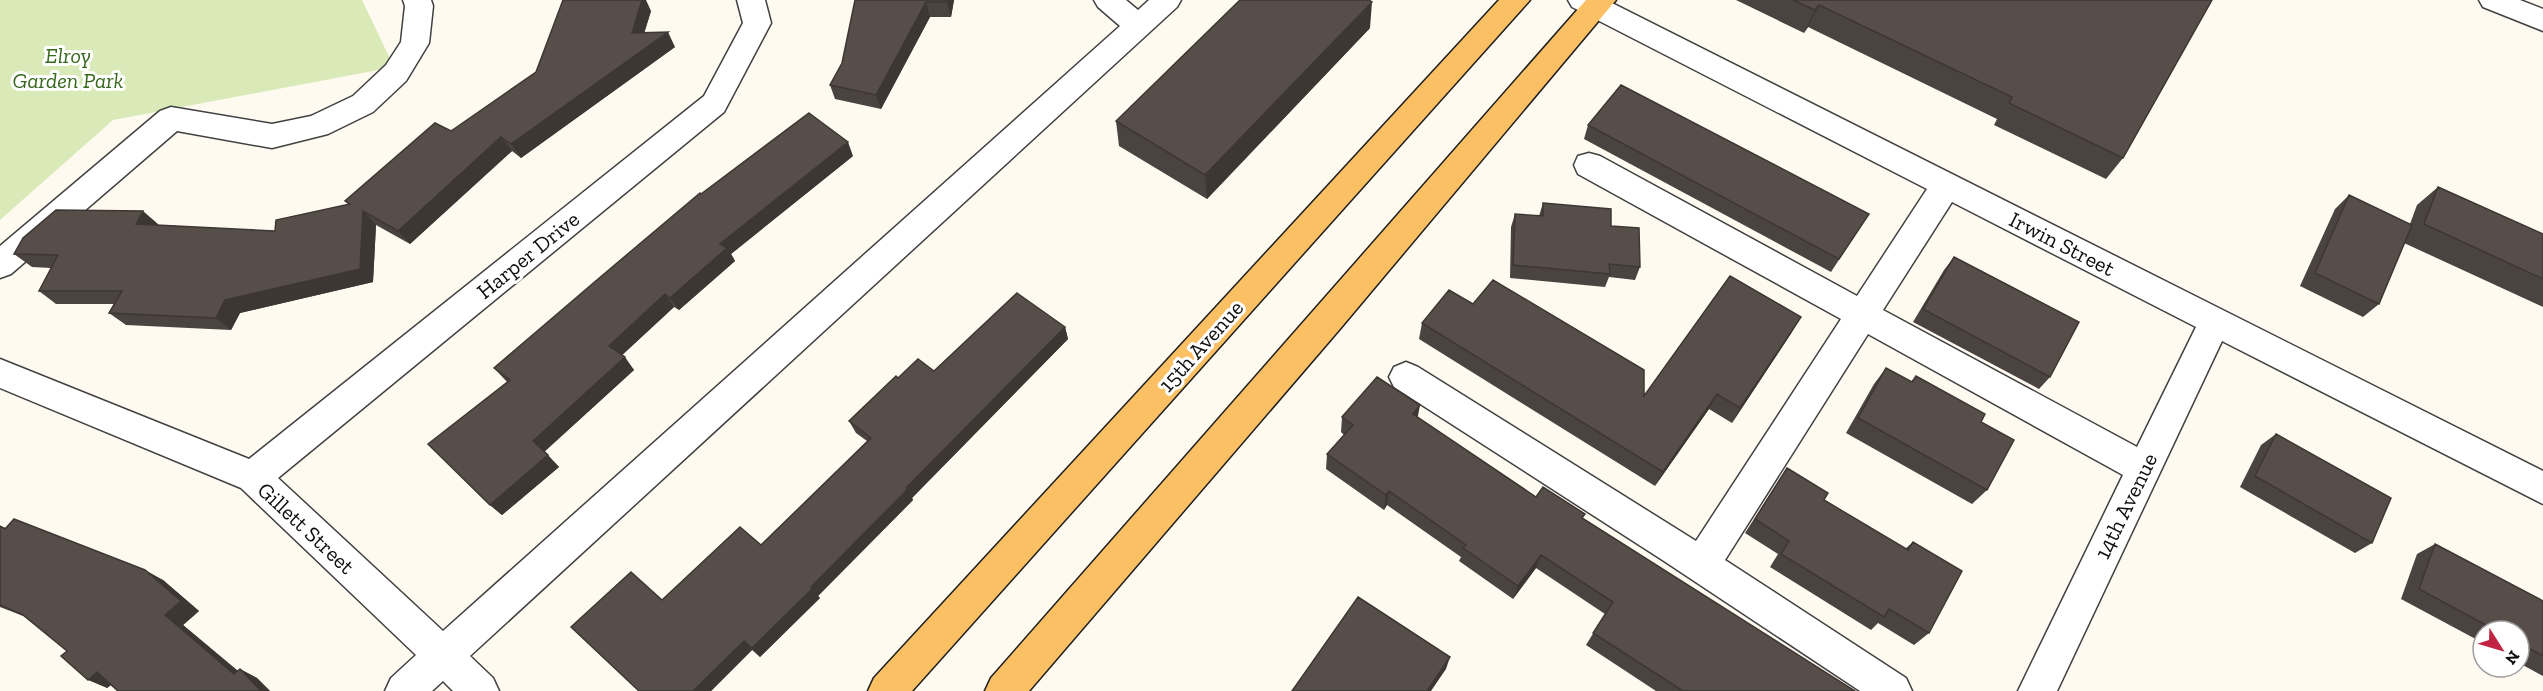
<svg xmlns="http://www.w3.org/2000/svg" width="2543" height="691" viewBox="0 0 2543 691" font-family="'Zilla Slab',serif">
	<style>
		.green { fill: #d9eab8 }
		.lines { fill: none; stroke-linecap: round; stroke-linejoin: round }
		.minor-casing { stroke: #414141; stroke-width: 3 }
		.major-casing { stroke: #1f1f1f; stroke-width: 3 }
		.minor { fill: #fff; fill-rule: evenodd }
		.major { fill: #fbc064; fill-rule: evenodd }
		.wall { fill: #4b4340 }
		.shaded-wall { fill: #3d3734 }
		.building { fill: #574e4a; stroke: #3d3734; stroke-width: 1.5 }
		.labels { text-anchor: middle; dominant-baseline: central; stroke-width: 6; stroke-linejoin: round; paint-order: stroke }
		.park-label { font-size: 22px; font-style: italic; fill: #37681d; stroke: #fff }
		.street-label { font-size: 22px; fill: #0e0e0e; stroke: #fff }
	</style>
	<rect width="100%" height="100%" fill="#fffaf0"/>
	<path class="green" d="M 0,0 L 362,0 L 394,67 L 113,120 L 0,220 Z"/>
	<g class="lines">
		<g class="minor-casing">
			<path id="minor" d="M 403,0 L 431,0 L 433,6 L 429,43 L 406,81 L 373,112 L 328,134 L 272,148 L 177,131 L 11,274 L 0,278 L 0,246 L 160,111 L 171,107 L 272,124 L 311,116 L 353,96 L 386,65 L 401,42 L 405,6 Z
				M 737,0 L 765,0 L 771,23 L 724,112 L 278,478 L 443,631 L 1120,26 L 1098,7 L 1094,0 L 1126,0 L 1138,10 L 1149,0 L 1181,0 L 1177,7 L 470,656 L 493,678 L 499,691 L 453,691 L 443,681 L 432,691 L 385,691 L 391,678 L 416,655 L 241,488 L 0,388 L 0,359 L 249,459 L 704,96 L 743,23 Z
				M 1568,0 L 1606,0 L 2543,471 L 2543,504 L 2222,341 L 2057,691 L 2018,691 L 2123,475 L 1868,334 L 1725,560 L 1906,678 L 1912,691 L 1860,691 L 1664,561 L 1394,387 L 1389,377 L 1394,367 L 1406,362 L 1418,367 L 1696,541 L 1841,319 L 1578,174 L 1574,165 L 1578,156 L 1589,153 L 1600,156 L 1857,296 L 1927,189 L 1572,7 ZM 1952,202 L 2196,327 L 2137,447 L 1883,310 Z
				M 2479,0 L 2520,0 L 2543,9 L 2543,31 L 2483,7 Z"/>
		</g>
		<g class="major-casing">
			<path id="major" d="M 1499,0 L 1530,0 L 912,691 L 868,691 L 874,678 Z
				M 1586,0 L 1616,0 L 1339,330 L 1029,691 L 985,691 L 991,678 Z"/>
		</g>
		<use href="#minor" class="minor"/>
		<use href="#major" class="major"/>
	</g>
	<path class="wall" d="M 855,0 L 954,0 L 951,17 L 930,17 L 881,109 L 835,99 L 830,85 L 842,63 Z
		M 1736,0 L 2212,0 L 2123,158 L 2106,179 L 1994,125 L 1997,119 L 1808,27 L 1804,33 Z
		M 651,11 L 644,33 L 675,47 L 521,158 L 512,151 L 410,244 L 376,225 L 373,282 L 240,313 L 231,330 L 126,325 L 109,313 L 114,304 L 56,304 L 39,291 L 51,268 L 32,267 L 14,254 L 158,224 L 158,225 L 275,231 L 348,204 L 345,201 L 451,131 Z
		M 1370,28 L 1207,199 L 1119,146 L 1116,121 Z
		M 1588,125 L 1869,214 L 1831,272 L 1584,139 Z
		M 853,156 L 731,254 L 735,261 L 679,310 L 674,307 L 622,355 L 634,370 L 544,452 L 559,467 L 502,515 L 490,505 L 507,382 L 494,368 Z
		M 2438,187 L 2543,234 L 2543,307 L 2404,243 L 2379,304 L 2363,317 L 2300,286 L 2335,209 L 2349,195 L 2410,224 L 2417,205 Z
		M 1543,203 L 1611,226 L 1640,267 L 1635,280 L 1609,277 L 1605,287 L 1510,278 L 1511,227 L 1515,214 L 1539,216 Z
		M 1954,257 L 2050,377 L 2039,389 L 1913,322 L 1944,270 Z
		M 1473,304 L 1644,396 L 1792,332 L 1732,423 L 1709,409 L 1655,486 L 1419,339 L 1422,323 Z
		M 1065,327 L 1068,339 L 912,498 L 913,500 L 818,596 L 820,598 L 760,657 L 752,650 L 711,691 L 639,691 L 662,600 L 761,545 L 867,441 L 856,433 L 849,421 L 898,378 L 934,371 Z
		M 1886,368 L 1911,382 L 1916,376 L 1981,422 L 1987,490 L 1972,504 L 1846,433 L 1874,384 Z
		M 1342,417 L 1418,417 L 1536,497 L 1583,519 L 1855,691 L 1656,691 L 1586,645 L 1605,614 L 1536,568 L 1513,599 L 1459,561 L 1461,557 L 1387,505 L 1384,510 L 1326,469 L 1327,454 L 1344,435 L 1341,432 Z
		M 2276,434 L 2372,543 L 2355,553 L 2240,487 L 2261,445 Z
		M 1787,468 L 1824,500 L 1905,549 L 1913,542 L 1929,633 L 1914,645 L 1878,623 L 1871,630 L 1770,567 L 1778,554 L 1745,533 L 1777,483 Z
		M 0,526 L 163,580 L 199,611 L 183,625 L 238,671 L 240,669 L 257,678 L 270,691 L 118,691 L 111,685 L 107,688 L 67,651 L 26,617 L 0,607 Z
		M 2435,544 L 2543,601 L 2543,676 L 2519,663 L 2519,631 L 2483,631 L 2483,643 L 2401,599 L 2417,554 Z"/>
	<path class="shaded-wall" d="M 642,0 L 646,0 L 651,11 L 640,47 L 632,33 Z
		M 947,0 L 954,0 L 951,17 L 947,2 Z
		M 926,2 L 930,17 L 881,109 L 876,95 Z
		M 1372,2 L 1370,28 L 1207,199 L 1205,175 Z
		M 1819,5 L 1808,27 L 1804,33 L 1815,10 Z
		M 668,32 L 675,47 L 521,158 L 511,144 Z
		M 501,137 L 512,151 L 410,244 L 398,231 Z
		M 848,142 L 853,156 L 731,254 L 735,261 L 679,310 L 670,298 L 720,244 Z
		M 143,211 L 158,224 L 151,237 L 136,224 Z
		M 363,211 L 376,225 L 373,282 L 240,313 L 231,330 L 216,318 L 225,300 Z
		M 665,294 L 674,307 L 619,358 L 609,346 Z
		M 1801,317 L 1792,332 L 1732,423 L 1740,408 Z
		M 1065,327 L 1068,339 L 912,498 L 913,500 L 818,596 L 820,598 L 760,657 L 752,648 L 906,488 Z
		M 625,357 L 634,370 L 544,452 L 533,441 Z
		M 1717,394 L 1709,409 L 1655,486 L 1663,472 Z
		M 1420,405 L 1417,421 L 1413,414 Z
		M 548,455 L 559,467 L 502,515 L 490,505 Z
		M 1389,491 L 1387,505 L 1384,510 L 1386,495 Z
		M 1541,555 L 1536,568 L 1513,599 L 1518,586 Z
		M 145,570 L 163,580 L 199,611 L 183,625 L 251,682 L 234,674 L 165,615 Z
		M 744,641 L 752,650 L 711,691 L 693,691 Z
		M 1450,657 L 1446,669 L 1431,691 L 1427,691 Z
		M 240,669 L 257,678 L 270,691 L 261,691 Z
		M 97,672 L 116,681 L 107,688 L 88,680 Z"/>
	<path class="building" d="M 563,0 L 642,0 L 632,33 L 668,32 L 511,144 L 501,137 L 398,231 L 363,211 L 360,269 L 225,300 L 216,318 L 109,313 L 122,291 L 39,291 L 58,255 L 14,254 L 23,238 L 56,210 L 143,211 L 136,224 L 275,231 L 276,220 L 350,204 L 345,201 L 435,123 L 451,131 L 536,72 Z
		M 855,0 L 947,0 L 947,2 L 926,2 L 876,95 L 830,85 L 842,63 Z
		M 1240,0 L 1369,0 L 1372,2 L 1205,175 L 1116,121 Z
		M 1793,0 L 2212,0 L 2123,158 L 2009,103 L 2012,97 L 1819,5 L 1815,10 Z
		M 1621,85 L 1869,214 L 1839,259 L 1588,125 Z
		M 809,113 L 848,142 L 720,244 L 727,248 L 670,298 L 665,294 L 609,346 L 625,357 L 533,441 L 548,455 L 490,505 L 428,444 L 510,380 L 494,368 L 591,285 L 700,193 L 701,194 Z
		M 2438,187 L 2543,234 L 2543,279 L 2424,224 Z
		M 2349,195 L 2412,225 L 2379,304 L 2315,273 Z
		M 1543,203 L 1611,209 L 1611,226 L 1639,228 L 1640,267 L 1609,264 L 1610,274 L 1513,265 L 1515,214 L 1543,216 Z
		M 1954,257 L 2079,322 L 2050,377 L 1923,309 Z
		M 1730,276 L 1801,317 L 1740,408 L 1717,394 L 1663,472 L 1422,323 L 1449,290 L 1473,304 L 1493,280 L 1644,370 L 1644,396 Z
		M 1017,293 L 1065,327 L 906,488 L 908,489 L 811,587 L 812,589 L 752,648 L 744,641 L 693,691 L 639,691 L 571,627 L 631,572 L 662,600 L 740,527 L 761,545 L 871,438 L 849,421 L 896,376 L 898,378 L 918,359 L 934,371 Z
		M 1886,368 L 1912,382 L 1916,376 L 1985,414 L 1981,422 L 2014,440 L 1987,490 L 1858,418 Z
		M 1377,377 L 1420,405 L 1413,414 L 1536,497 L 1543,487 L 1585,514 L 1582,518 L 1855,691 L 1683,691 L 1593,633 L 1613,602 L 1541,555 L 1518,586 L 1463,548 L 1466,545 L 1389,491 L 1386,495 L 1327,454 L 1353,425 L 1342,417 Z
		M 2276,434 L 2391,498 L 2372,543 L 2255,476 Z
		M 1787,468 L 1828,493 L 1824,500 L 1908,550 L 1913,542 L 1962,571 L 1929,633 L 1889,609 L 1884,617 L 1781,554 L 1789,541 L 1755,519 Z
		M 14,519 L 145,570 L 181,601 L 165,615 L 234,674 L 240,669 L 261,691 L 118,691 L 97,672 L 88,680 L 61,656 L 67,651 L 23,615 L 0,605 L 0,526 L 5,529 Z
		M 2435,544 L 2543,601 L 2543,656 L 2519,643 L 2519,631 L 2497,631 L 2419,589 Z
		M 1358,597 L 1450,657 L 1427,691 L 1292,691 Z"/>
	<g class="labels">
		<g class="park-label">
			<text x="68" y="55">Elroy<tspan x="68" dy="25">Garden Park</tspan></text>
		</g>
		<g class="street-label">
			<text transform="translate(2062 244) rotate(27)">Irwin Street</text>
			<text transform="translate(528 255) rotate(-39)">Harper Drive</text>
			<text transform="translate(1201 346) rotate(-48)">15th Avenue</text>
			<text transform="translate(2126 506) rotate(-64)">14th Avenue</text>
			<text transform="translate(306 528) rotate(43)">Gillett Street</text>
		</g>
	</g>
	<g transform="translate(2501 649) rotate(127)"><circle r="28" fill="#ffffff" stroke="#9f9f9f" stroke-width="1.5"/>
	<path d="M0-4.5L10 22L0 15L-10 22Z" fill="#c12342"/>
	<text y="-9" font-size="16" font-weight="bold" text-anchor="middle" fill="#0e0e0e">N</text>
	</g>
</svg>
